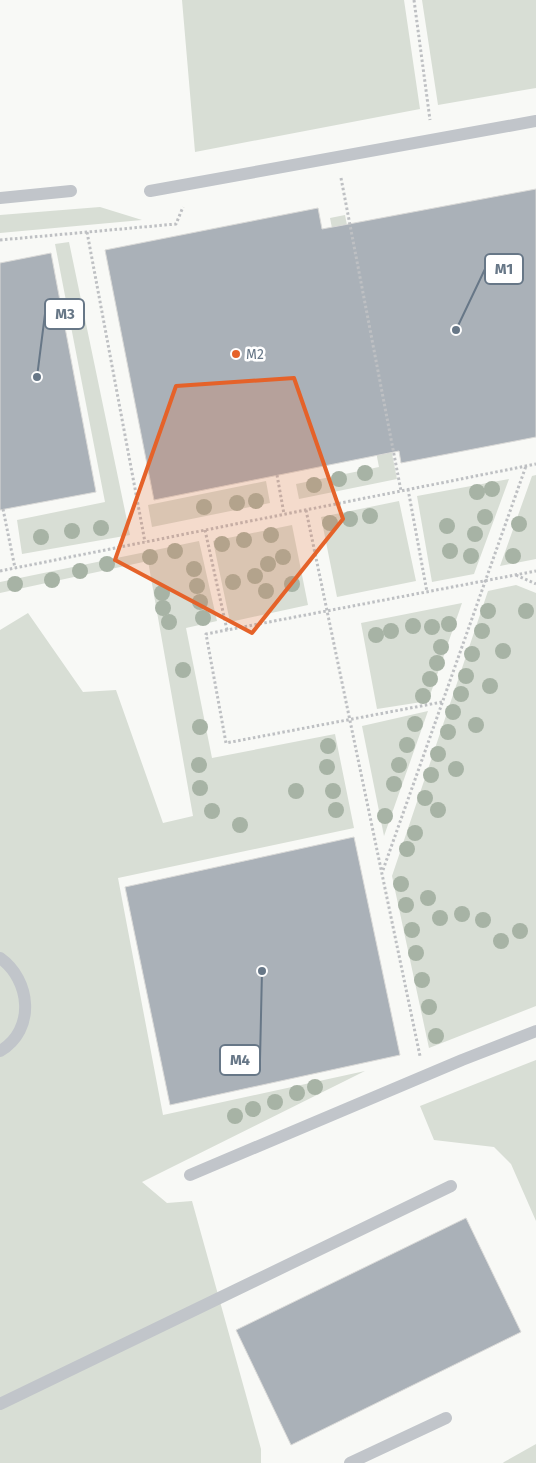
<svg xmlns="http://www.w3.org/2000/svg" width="536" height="1463" viewBox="0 0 536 1463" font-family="'Fira Sans',sans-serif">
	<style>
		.green { fill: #d8ded5 }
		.building { fill: #aab1b8; stroke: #dadad8 }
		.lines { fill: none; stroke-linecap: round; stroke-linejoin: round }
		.path { stroke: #bec0c3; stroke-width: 3; stroke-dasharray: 2.5 2.5; stroke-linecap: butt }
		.service { stroke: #c1c5ca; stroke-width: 12 }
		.tree { fill: #a7b3a5 }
		.marked { fill: #e56229; fill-opacity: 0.2; stroke: #e56229; stroke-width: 4; stroke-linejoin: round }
		.poi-dot { fill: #e56229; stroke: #fff; stroke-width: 2 }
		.labels { text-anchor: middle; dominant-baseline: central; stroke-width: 5; stroke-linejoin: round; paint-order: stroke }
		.poi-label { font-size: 14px; fill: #677787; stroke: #fff; text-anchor: start }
		.leader { fill: none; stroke: #677787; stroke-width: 2 }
		.callout-dot { fill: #677787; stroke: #fff; stroke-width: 2 }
		.callout { fill: #fff; stroke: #677787; stroke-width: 2 }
		.callout-label { font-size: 15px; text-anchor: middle; font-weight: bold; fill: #677787 }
	</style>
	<rect width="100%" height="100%" fill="#f8f9f6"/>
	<path class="green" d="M 182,0 L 404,0 L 420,109 L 195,152 Z
		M 422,0 L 536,0 L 536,88 L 438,105 Z
		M 100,207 L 142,220 L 0,233 L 0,215 Z
		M 345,215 L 397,479 L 299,499 L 296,484 L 379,467 L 330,218 Z
		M 69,242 L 130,535 L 22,554 L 17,520 L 105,502 L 55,244 Z
		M 536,475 L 536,559 L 500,566 L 532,476 Z
		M 509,479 L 474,574 L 432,582 L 417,496 Z
		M 266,481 L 270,503 L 152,527 L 148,505 Z
		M 399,501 L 416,581 L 337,597 L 321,517 Z
		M 292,525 L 308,605 L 230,622 L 213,541 Z
		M 199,541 L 217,621 L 186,628 L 212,758 L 335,734 L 354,828 L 118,878 L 163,1115 L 365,1071 L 142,1182 L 167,1203 L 192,1201 L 261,1449 L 261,1463 L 0,1463 L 0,630 L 28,613 L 83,692 L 116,690 L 163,823 L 193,816 L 148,561 L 0,593 L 0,582 Z
		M 516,585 L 536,593 L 536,1006 L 429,1048 L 392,876 L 488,591 Z
		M 462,603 L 428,701 L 377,709 L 361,623 Z
		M 428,711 L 384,836 L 362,726 Z
		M 536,1060 L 536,1221 L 511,1164 L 494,1147 L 434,1140 L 420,1106 Z
		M 536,1444 L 536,1463 L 503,1463 L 504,1462 Z"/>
	<path class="building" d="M 536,189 L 536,437 L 401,463 L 399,451 L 154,500 L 105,250 L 318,208 L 322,229 Z
		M 51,253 L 96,492 L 0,510 L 0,263 Z
		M 354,837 L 400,1055 L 170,1105 L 125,887 Z
		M 466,1218 L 521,1332 L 291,1445 L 236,1330 Z"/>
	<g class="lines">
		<path class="path" d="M 414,0 L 430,120
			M 341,178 L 401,491
			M 87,232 L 145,542
			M 0,240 L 176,224 L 183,207
			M 277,475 L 284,514
			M 408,489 L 427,592
			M 3,509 L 15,568
			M 306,510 L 420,1056
			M 205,530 L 227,630
			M 0,571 L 536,464
			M 516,575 L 536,584
			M 442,702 L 226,743 L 206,634 L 536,571
			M 383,870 L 526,466"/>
		<path class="service" d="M 150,191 L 536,121
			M 0,198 L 71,191
			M 0,958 C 31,980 36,1030 0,1051
			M 190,1175 L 462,1060 L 536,1031
			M 0,1404 L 451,1186
			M 350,1463 L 446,1418"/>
	</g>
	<g class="tree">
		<circle cx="365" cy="473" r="8"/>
		<circle cx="339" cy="479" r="8"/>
		<circle cx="314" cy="485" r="8"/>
		<circle cx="492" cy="489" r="8"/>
		<circle cx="477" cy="492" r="8"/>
		<circle cx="256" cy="501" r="8"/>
		<circle cx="237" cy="503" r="8"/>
		<circle cx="204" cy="507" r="8"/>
		<circle cx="370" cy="516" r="8"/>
		<circle cx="485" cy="517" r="8"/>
		<circle cx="350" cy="519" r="8"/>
		<circle cx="330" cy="523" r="8"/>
		<circle cx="519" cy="524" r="8"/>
		<circle cx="447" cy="526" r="8"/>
		<circle cx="101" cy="528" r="8"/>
		<circle cx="72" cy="531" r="8"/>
		<circle cx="475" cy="534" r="8"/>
		<circle cx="271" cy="535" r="8"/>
		<circle cx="41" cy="537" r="8"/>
		<circle cx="244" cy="540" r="8"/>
		<circle cx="222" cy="544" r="8"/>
		<circle cx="175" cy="551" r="8"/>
		<circle cx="450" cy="551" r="8"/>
		<circle cx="471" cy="556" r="8"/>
		<circle cx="513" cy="556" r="8"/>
		<circle cx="150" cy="557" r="8"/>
		<circle cx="283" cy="557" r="8"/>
		<circle cx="107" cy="564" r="8"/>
		<circle cx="268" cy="564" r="8"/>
		<circle cx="194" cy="569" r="8"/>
		<circle cx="80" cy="571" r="8"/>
		<circle cx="255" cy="576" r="8"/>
		<circle cx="52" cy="580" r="8"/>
		<circle cx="233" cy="582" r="8"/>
		<circle cx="15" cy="584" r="8"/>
		<circle cx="292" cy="584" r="8"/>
		<circle cx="197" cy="586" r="8"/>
		<circle cx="266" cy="591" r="8"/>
		<circle cx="162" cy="593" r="8"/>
		<circle cx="200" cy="602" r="8"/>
		<circle cx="163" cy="608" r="8"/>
		<circle cx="488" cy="611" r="8"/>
		<circle cx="526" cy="611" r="8"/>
		<circle cx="203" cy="618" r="8"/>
		<circle cx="169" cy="622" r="8"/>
		<circle cx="449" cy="624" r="8"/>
		<circle cx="413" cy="626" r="8"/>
		<circle cx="432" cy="627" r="8"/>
		<circle cx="391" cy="631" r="8"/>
		<circle cx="482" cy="631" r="8"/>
		<circle cx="376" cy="635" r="8"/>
		<circle cx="441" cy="647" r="8"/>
		<circle cx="503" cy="651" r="8"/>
		<circle cx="472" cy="654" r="8"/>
		<circle cx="437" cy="663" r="8"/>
		<circle cx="183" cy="670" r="8"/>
		<circle cx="466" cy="676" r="8"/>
		<circle cx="430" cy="679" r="8"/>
		<circle cx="490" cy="686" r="8"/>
		<circle cx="461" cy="694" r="8"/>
		<circle cx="423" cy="696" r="8"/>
		<circle cx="453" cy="712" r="8"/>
		<circle cx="415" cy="724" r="8"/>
		<circle cx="476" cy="725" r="8"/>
		<circle cx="200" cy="727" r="8"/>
		<circle cx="448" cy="732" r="8"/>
		<circle cx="407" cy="745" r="8"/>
		<circle cx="328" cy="746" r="8"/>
		<circle cx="438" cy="754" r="8"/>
		<circle cx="199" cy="765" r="8"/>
		<circle cx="399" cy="765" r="8"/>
		<circle cx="327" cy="767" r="8"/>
		<circle cx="456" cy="769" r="8"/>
		<circle cx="431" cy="775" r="8"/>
		<circle cx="394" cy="784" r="8"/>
		<circle cx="200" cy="788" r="8"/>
		<circle cx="296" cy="791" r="8"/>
		<circle cx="333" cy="791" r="8"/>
		<circle cx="425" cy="798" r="8"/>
		<circle cx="336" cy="810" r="8"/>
		<circle cx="438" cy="810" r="8"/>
		<circle cx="212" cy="811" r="8"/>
		<circle cx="385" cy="816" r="8"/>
		<circle cx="240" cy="825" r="8"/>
		<circle cx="415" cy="833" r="8"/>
		<circle cx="407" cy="849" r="8"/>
		<circle cx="401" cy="884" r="8"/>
		<circle cx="428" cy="898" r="8"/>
		<circle cx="406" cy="905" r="8"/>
		<circle cx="462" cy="914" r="8"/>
		<circle cx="440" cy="918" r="8"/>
		<circle cx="483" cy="920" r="8"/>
		<circle cx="412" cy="930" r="8"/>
		<circle cx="520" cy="931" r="8"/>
		<circle cx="501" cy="941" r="8"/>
		<circle cx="416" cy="953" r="8"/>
		<circle cx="422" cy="980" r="8"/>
		<circle cx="429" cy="1007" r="8"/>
		<circle cx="436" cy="1036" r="8"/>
		<circle cx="315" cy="1087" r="8"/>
		<circle cx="297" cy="1093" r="8"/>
		<circle cx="275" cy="1102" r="8"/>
		<circle cx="253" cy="1109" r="8"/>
		<circle cx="235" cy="1116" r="8"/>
	</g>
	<path class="marked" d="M 294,378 L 343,519 L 252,633 L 115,560 L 176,386 Z"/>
	<circle class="poi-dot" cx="236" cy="354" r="5"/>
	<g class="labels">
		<g class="poi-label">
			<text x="246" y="354">M2</text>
		</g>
	</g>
	<path class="leader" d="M456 330L485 269M37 377L45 314M262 971L260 1060"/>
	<g class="callout-dot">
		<circle cx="456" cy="330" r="5"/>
		<circle cx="37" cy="377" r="5"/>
		<circle cx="262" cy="971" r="5"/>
	</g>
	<g class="callout">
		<rect x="485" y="254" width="38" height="30" rx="5"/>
		<rect x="45" y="299" width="39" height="30" rx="5"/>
		<rect x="220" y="1045" width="40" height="30" rx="5"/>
	</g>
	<g class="callout-label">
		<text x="504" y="274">M1</text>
		<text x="65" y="319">M3</text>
		<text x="240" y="1065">M4</text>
	</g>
</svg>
